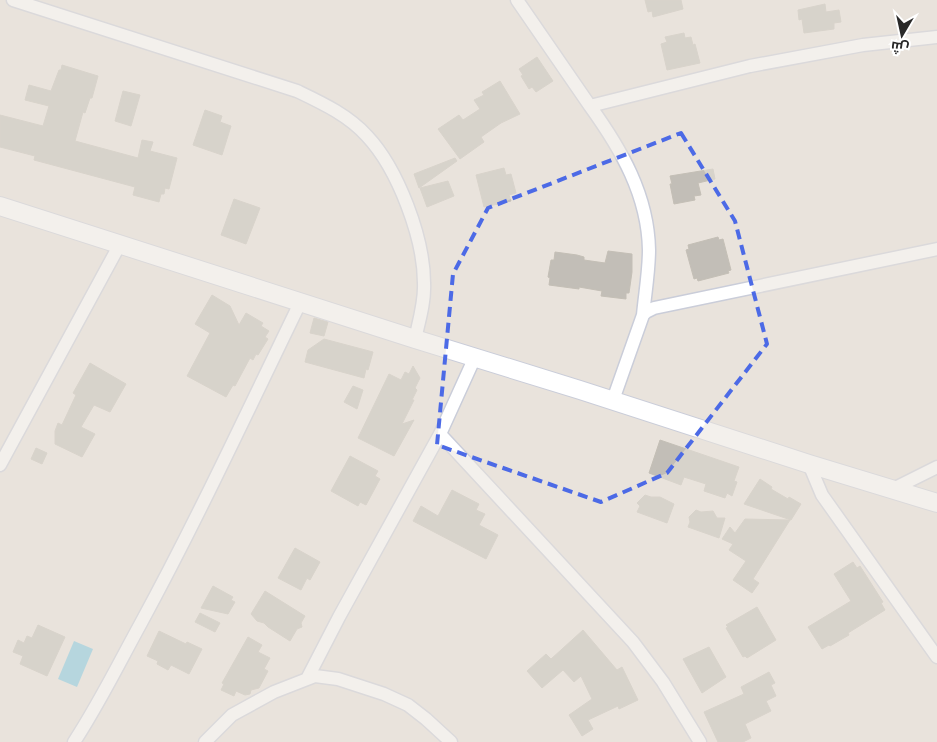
<svg xmlns="http://www.w3.org/2000/svg" width="937" height="742" viewBox="0 0 937 742" font-family="Mulish,Cairo,sans-serif">
	<style>
		.water { fill: #79c6e1 }
		.building { fill: #c2beb7; stroke: #c4bfb6 }
		.lines { fill: none; stroke-linecap: round; stroke-linejoin: round }
		.street-casing { stroke: #cacdd9; stroke-width: 15 }
		.secondary-casing { stroke: #cacdd9; stroke-width: 20 }
		.street { stroke: #fff; stroke-width: 12 }
		.secondary { stroke: #fff; stroke-width: 18 }
		.marked { fill: none; stroke: #4c6ae6; stroke-width: 4; stroke-dasharray: 10 6; stroke-linejoin: round }
	</style>
	<rect width="100%" height="100%" fill="#e9e3dc"/>
	<path class="water" d="M 74,641 L 93,649 L 77,687 L 58,679 Z"/>
	<path class="building" d="M 645,0 L 681,0 L 683,9 L 653,17 L 652,11 L 648,12 Z
		M 825,4 L 826,12 L 839,10 L 841,22 L 834,23 L 834,29 L 804,33 L 802,19 L 799,20 L 798,10 Z
		M 684,33 L 685,38 L 691,37 L 693,45 L 695,44 L 700,63 L 667,70 L 661,44 L 667,42 L 665,37 Z
		M 537,57 L 553,81 L 536,92 L 532,87 L 529,89 L 521,76 L 523,75 L 519,69 Z
		M 62,65 L 98,76 L 92,98 L 90,98 L 85,113 L 83,112 L 75,141 L 138,158 L 142,140 L 153,142 L 150,151 L 177,158 L 169,189 L 165,188 L 164,194 L 161,194 L 159,202 L 133,195 L 135,187 L 34,160 L 35,156 L 0,147 L 0,115 L 43,126 L 49,106 L 25,100 L 29,85 L 51,91 L 59,70 L 61,70 Z
		M 500,81 L 520,114 L 501,123 L 481,137 L 484,142 L 460,159 L 438,129 L 459,115 L 463,120 L 480,109 L 474,100 L 484,95 L 482,92 Z
		M 123,91 L 140,95 L 131,126 L 115,121 Z
		M 205,110 L 222,116 L 220,122 L 231,126 L 222,155 L 193,145 Z
		M 455,158 L 457,161 L 419,188 L 414,174 Z
		M 504,168 L 506,175 L 511,174 L 516,193 L 509,195 L 511,201 L 484,207 L 476,175 Z
		M 713,169 L 715,179 L 698,183 L 701,195 L 694,196 L 695,200 L 674,204 L 670,184 L 672,184 L 670,176 Z
		M 448,181 L 454,196 L 427,207 L 420,188 Z
		M 234,199 L 260,208 L 246,244 L 221,235 Z
		M 718,237 L 719,240 L 723,239 L 731,270 L 728,271 L 729,273 L 698,281 L 697,278 L 694,279 L 686,250 L 689,249 L 688,245 Z
		M 608,251 L 632,254 L 632,272 L 629,293 L 626,293 L 626,299 L 601,296 L 602,291 L 579,287 L 579,289 L 549,285 L 550,278 L 548,277 L 551,260 L 554,260 L 555,252 L 577,255 L 584,257 L 584,260 L 605,263 Z
		M 212,295 L 230,306 L 239,325 L 246,313 L 263,323 L 261,326 L 269,331 L 265,337 L 268,339 L 258,355 L 256,354 L 253,360 L 250,358 L 235,386 L 233,385 L 226,397 L 187,376 L 210,333 L 195,324 Z
		M 314,318 L 328,322 L 324,336 L 310,333 Z
		M 324,339 L 373,352 L 368,370 L 366,369 L 364,378 L 305,362 L 308,350 Z
		M 90,363 L 126,384 L 110,412 L 94,405 L 81,427 L 95,434 L 82,457 L 55,444 L 55,431 L 58,423 L 62,425 L 76,395 L 73,393 Z
		M 413,366 L 420,378 L 415,388 L 417,390 L 412,400 L 414,400 L 402,424 L 414,420 L 394,456 L 358,438 L 389,374 L 401,380 L 405,372 L 409,374 Z
		M 353,386 L 363,390 L 357,409 L 344,402 Z
		M 660,440 L 739,467 L 734,481 L 737,482 L 732,496 L 727,493 L 725,498 L 704,491 L 706,484 L 684,477 L 681,485 L 649,473 Z
		M 36,448 L 47,453 L 42,464 L 31,459 Z
		M 350,456 L 378,471 L 375,476 L 380,479 L 366,505 L 360,502 L 358,506 L 331,491 Z
		M 760,479 L 772,487 L 771,489 L 788,499 L 789,497 L 801,504 L 791,520 L 744,504 Z
		M 452,490 L 479,504 L 476,510 L 485,514 L 479,525 L 498,535 L 486,559 L 413,521 L 421,506 L 438,516 Z
		M 645,495 L 651,497 L 660,497 L 674,504 L 667,523 L 637,512 L 640,506 L 637,503 Z
		M 696,510 L 701,512 L 713,511 L 717,518 L 725,518 L 719,538 L 688,527 L 690,522 L 689,517 Z
		M 745,519 L 790,520 L 753,579 L 759,583 L 752,593 L 733,580 L 746,561 L 729,550 L 733,544 L 722,539 L 730,527 L 735,533 Z
		M 295,548 L 320,562 L 310,580 L 307,578 L 301,590 L 278,578 Z
		M 853,562 L 857,568 L 860,566 L 883,602 L 881,603 L 885,610 L 848,633 L 849,635 L 830,646 L 829,645 L 822,649 L 808,627 L 851,601 L 834,574 Z
		M 213,586 L 233,597 L 231,600 L 235,602 L 228,614 L 201,608 Z
		M 265,591 L 305,616 L 301,623 L 302,627 L 297,629 L 290,641 L 268,627 L 264,623 L 257,621 L 251,614 Z
		M 757,607 L 776,640 L 747,658 L 745,656 L 743,657 L 726,628 L 728,627 L 726,625 Z
		M 200,613 L 220,623 L 215,632 L 195,622 Z
		M 38,625 L 65,637 L 47,676 L 20,664 L 23,656 L 13,652 L 18,640 L 24,643 L 27,636 L 32,638 Z
		M 583,630 L 617,670 L 622,667 L 638,700 L 619,709 L 618,706 L 588,720 L 593,729 L 582,736 L 569,715 L 592,699 L 581,676 L 574,682 L 563,670 L 542,688 L 527,671 L 546,654 L 551,659 Z
		M 159,631 L 186,644 L 187,642 L 202,649 L 189,674 L 171,665 L 168,670 L 157,664 L 158,661 L 147,656 Z
		M 248,637 L 262,645 L 258,652 L 270,658 L 264,669 L 268,671 L 259,688 L 251,690 L 250,694 L 245,695 L 236,691 L 234,696 L 221,690 L 224,684 L 222,683 Z
		M 709,647 L 726,677 L 702,693 L 683,659 Z
		M 769,672 L 775,683 L 771,685 L 776,696 L 766,701 L 771,711 L 745,724 L 751,738 L 743,742 L 718,742 L 704,712 L 744,694 L 741,687 Z"/>
	<g class="lines">
		<g class="street-casing">
			<path id="street" d="M 13,0 L 297,91 C 322,103 348,115 367,136 C 398,169 424,238 424,283 C 425,302 419,321 415,339
				M 517,0 L 590,106 L 750,66 L 863,45 L 937,37
				M 590,106 C 621,149 648,195 649,250 C 649,271 645,294 643,315
				M 613,400 L 643,315 L 646,312 L 654,308 L 937,249
				M 440,434 L 633,642 L 663,682 L 700,742
				M 809,464 L 822,495 L 937,657
				M 0,465 L 120,244
				M 893,489 L 937,467
				M 307,679 L 339,617 L 440,434 L 475,357
				M 74,742 C 99,704 119,663 141,623 C 198,518 248,410 300,303
				M 205,742 L 232,715 L 274,692 L 315,676 L 338,679 L 384,694 L 408,705 L 426,719 L 451,742"/>
		</g>
		<g class="secondary-casing">
			<path id="secondary" d="M 0,206 L 415,339 L 580,390 L 809,464 L 937,503"/>
		</g>
		<use href="#street" class="street"/>
		<use href="#secondary" class="secondary"/>
	</g>
	<path d="M0 0H937V742H0ZM 681,133 L 735,221 L 767,344 L 667,473 L 601,502 L 437,445 L 453,274 L 488,208 Z" fill="#e9e3dc" fill-opacity=".55" fill-rule="evenodd"/>
	<path class="marked" d="M 681,133 L 735,221 L 767,344 L 667,473 L 601,502 L 437,445 L 453,274 L 488,208 Z"/>
	<g transform="translate(902 35) rotate(189)" stroke="#ffffff" stroke-width="4" paint-order="stroke">
	<path d="M0-4L9 19L0 12L-9 19Z" fill="#292929"/>
	<text y="-8" font-size="14" font-weight="bold" text-anchor="middle" fill="#292929">ش</text>
	</g>
</svg>
